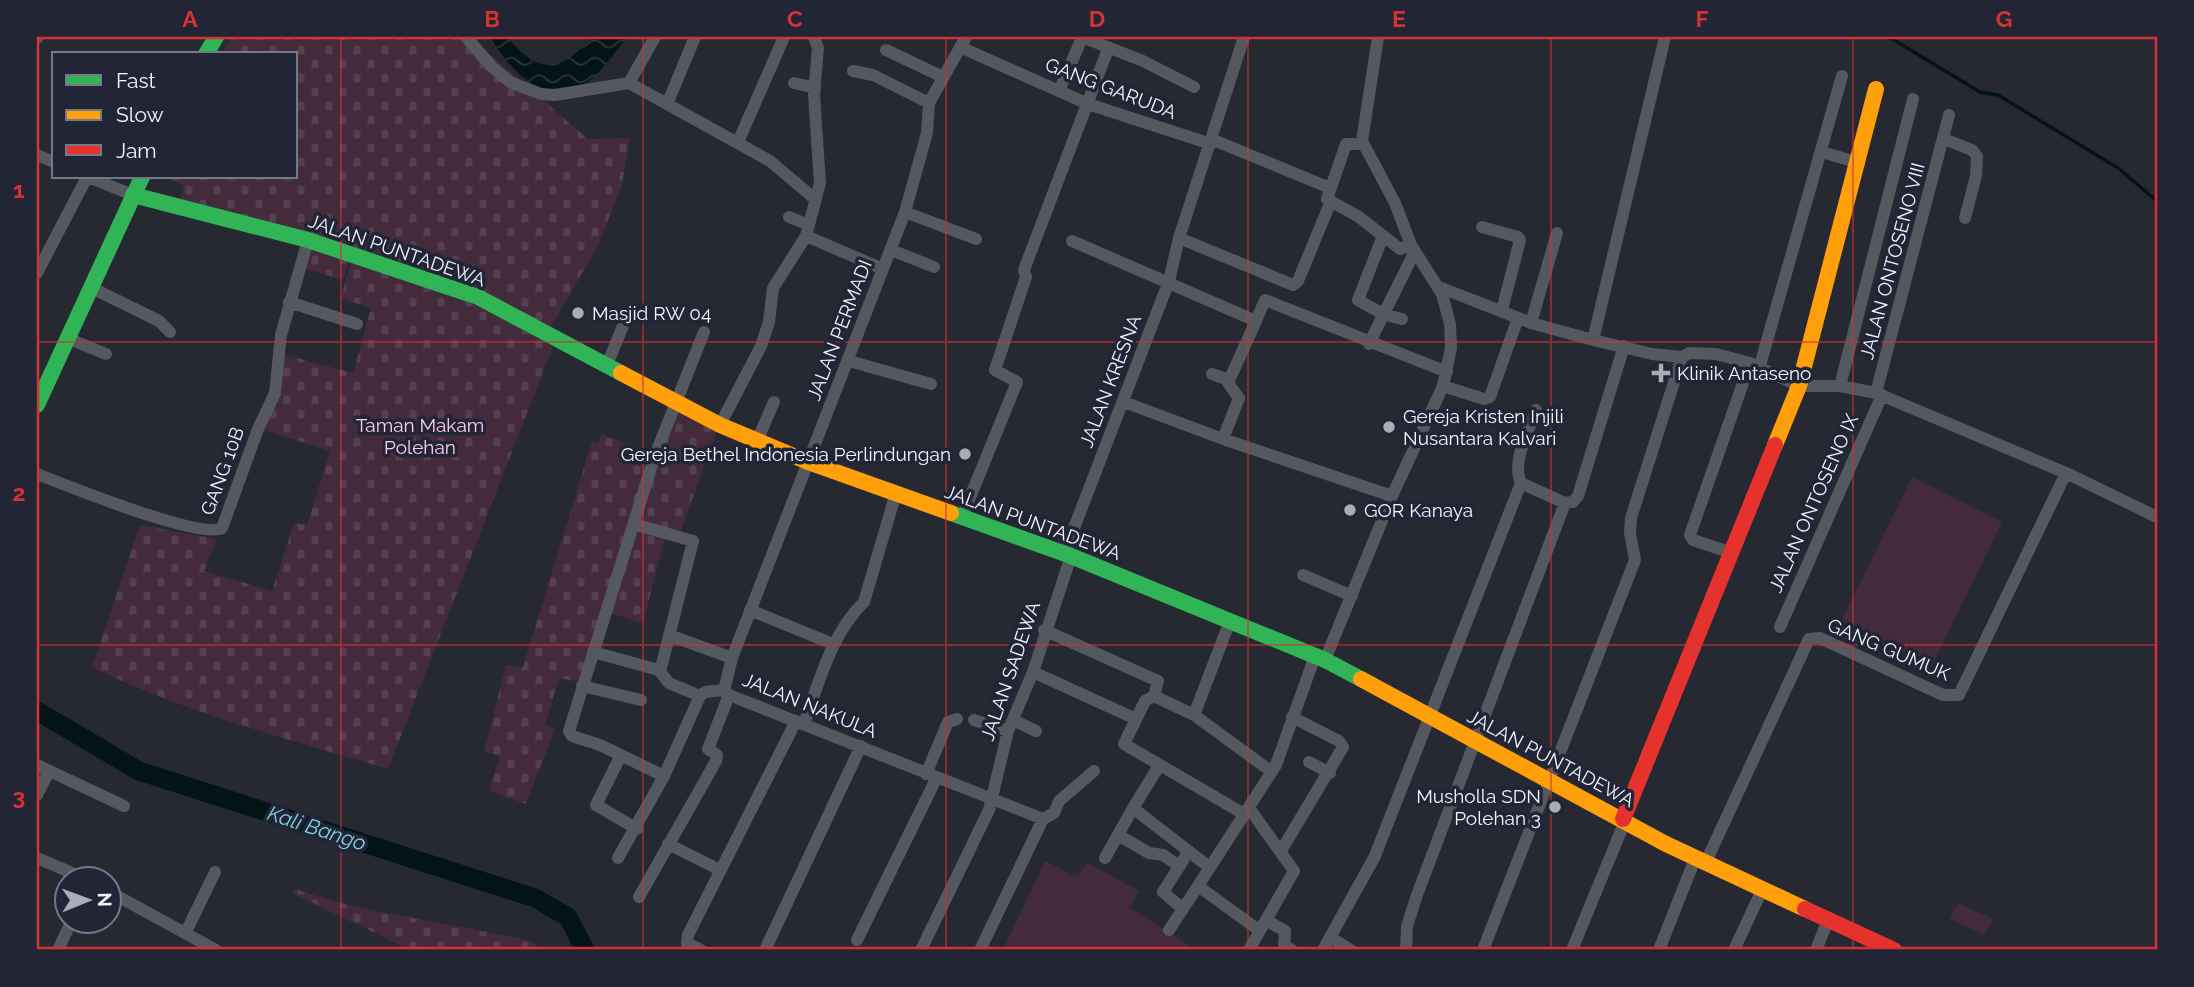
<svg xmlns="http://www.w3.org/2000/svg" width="2194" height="987" viewBox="0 0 2194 987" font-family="Raleway,sans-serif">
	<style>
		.grass { fill: #432b3c }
		.cemetery { fill: url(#cemetery-stones) }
		.water { fill: url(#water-waves) }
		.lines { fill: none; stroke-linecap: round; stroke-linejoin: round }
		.stream { stroke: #031419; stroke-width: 3.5 }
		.river { stroke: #031419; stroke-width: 19 }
		.street { stroke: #565860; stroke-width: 12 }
		.fast { stroke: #30b455; stroke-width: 16 }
		.slow { stroke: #ff9f0a; stroke-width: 16 }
		.jam { stroke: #e5322d; stroke-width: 16 }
		.grid { fill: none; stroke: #d73233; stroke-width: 2; stroke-opacity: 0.55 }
		.poi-dot { fill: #aaadb6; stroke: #222536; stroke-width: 2.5 }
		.labels { text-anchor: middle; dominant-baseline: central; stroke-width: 7; stroke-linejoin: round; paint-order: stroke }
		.street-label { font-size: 19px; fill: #f1f4fd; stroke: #222536 }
		.poi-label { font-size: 19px; fill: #f1f4fd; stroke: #222536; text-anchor: start }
		.park-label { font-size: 19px; fill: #fdcbeb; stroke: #222536 }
		.water-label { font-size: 21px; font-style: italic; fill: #7cd2e2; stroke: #222536 }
		.neatline { fill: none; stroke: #d73233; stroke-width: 2.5 }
		.grid-label { font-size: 23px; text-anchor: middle; font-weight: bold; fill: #d73233 }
	</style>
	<defs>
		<pattern id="cemetery-stones" width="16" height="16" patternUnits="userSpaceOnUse" patternTransform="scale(1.75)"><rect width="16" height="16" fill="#432b3c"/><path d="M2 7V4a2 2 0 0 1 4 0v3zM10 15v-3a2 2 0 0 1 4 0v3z" fill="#55404f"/></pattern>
		<pattern id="water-waves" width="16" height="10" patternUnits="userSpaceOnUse" patternTransform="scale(1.75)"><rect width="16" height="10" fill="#031419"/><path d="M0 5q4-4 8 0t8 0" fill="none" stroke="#28373b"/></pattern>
	</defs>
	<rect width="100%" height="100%" fill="#262832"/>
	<path class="grass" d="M 1912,477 L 2002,522 L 1932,666 L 1841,621 Z
		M 1045,861 L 1078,877 L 1087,862 L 1139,891 L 1130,908 L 1189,945 L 1186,950 L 1003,950 Z
		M 1958,903 L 1993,919 L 1985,935 L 1950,919 Z"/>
	<path class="cemetery" d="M 232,37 L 470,37 L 588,139 L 630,138 L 622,185 L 597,248 L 550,328 L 482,291 L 426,269 L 277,224 L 180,199 L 184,185 L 163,177 L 296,177 L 296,54 L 221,54 Z
		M 312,247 L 350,258 L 343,280 L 306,269 Z
		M 352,258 L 480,307 L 553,347 L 388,769 C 289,739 185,713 92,667 L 140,525 L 217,539 L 204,571 L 272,591 L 294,523 L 307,525 L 330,451 L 261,429 L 282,354 L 353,373 L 371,308 L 341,298 Z
		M 674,407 L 718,428 L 679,536 L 666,534 L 643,623 L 603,611 L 580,682 L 559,678 L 545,725 L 555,729 L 526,804 L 489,791 L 500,756 L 484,752 L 506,665 L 523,667 L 592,441 L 598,443 L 601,434 L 657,456 Z
		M 294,889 L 356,907 L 529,940 L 544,950 L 410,950 L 292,893 Z"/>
	<path class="water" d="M 490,37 L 507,37 C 541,77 560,71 593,37 L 628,37 C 617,49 608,63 597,74 C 553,116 514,76 490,37 Z"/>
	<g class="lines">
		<path class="stream" d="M 1889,37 L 1980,92 L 1998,95 L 2118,168 L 2157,201"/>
		<path class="river" d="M 37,711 L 139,771 L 535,898 L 568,917 L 585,950"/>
		<path class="street" d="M 466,37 L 492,67 L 510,82 L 541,94 L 555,95 L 629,83 L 770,161 L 815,199
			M 1082,37 L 1143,61 L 1194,87
			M 37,38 L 38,37
			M 960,47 L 1088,104 L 1211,144
			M 886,50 L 943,77
			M 853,71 L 873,75 L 929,103
			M 629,83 L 655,37
			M 794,83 L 815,88
			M 1059,91 L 1082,38
			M 668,102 L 695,37
			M 1211,139 L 1330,188
			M 1944,139 L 1972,150 L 1977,156 L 1976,176 L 1965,218
			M 738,142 L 784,37
			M 1363,144 L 1346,144 L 1327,199 L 1359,217 L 1400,249 L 1411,245
			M 1822,152 L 1859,163
			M 37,155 L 54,162
			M 88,177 L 133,195
			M 905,212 L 976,239
			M 789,217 L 809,225
			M 1482,227 L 1518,237 L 1520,240 L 1502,310
			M 806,236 L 883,269
			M 1383,236 L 1358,300 L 1383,314 L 1402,319
			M 1179,238 L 1293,285 L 1298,281 L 1331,201
			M 1072,241 L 1256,321 L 1265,300 L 1447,372
			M 891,250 L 934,267
			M 37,273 L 87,177
			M 90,287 L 159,321 L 170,332
			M 1439,287 L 1531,323 L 1593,340 L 1652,354 L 1682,357 L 1689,353 L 1716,354 L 1750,363 L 1799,386 L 1840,386 L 1876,393 L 2066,473 L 2157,517
			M 289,302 L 357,324
			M 1531,323 L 1557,233
			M 67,338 L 106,354
			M 1593,340 L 1665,37
			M 1369,344 L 1415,251
			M 849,361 L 931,384
			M 606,367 L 623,326
			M 1759,369 L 1842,76
			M 1212,374 L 1229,380
			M 1443,386 L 1484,399 L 1490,397 L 1518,318
			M 1840,386 L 1913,99
			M 1876,393 L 1949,115
			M 1124,402 L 1223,439 L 1392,496
			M 1536,410 C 1529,430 1511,462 1521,483 L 1565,503 L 1573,502 L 1578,496 L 1624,346
			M 720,425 L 761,346 L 769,322 L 773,288 L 806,236 L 820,183 L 814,95 L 818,48 L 814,37
			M 1223,439 L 1239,398 L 1228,383 L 1256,321
			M 757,441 L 774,402
			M 37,474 C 66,485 200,540 222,528 L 258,429 L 275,393 L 281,335 L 308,240
			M 962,517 L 1017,382 L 995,370 L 1026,277 L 1024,270 L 1108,49
			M 1729,552 L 1693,540 L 1690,535 L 1750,363
			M 1064,554 L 1169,281 L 1179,238 L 1244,37
			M 1303,575 L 1352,596
			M 750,610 L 833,644
			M 1780,627 L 1882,395
			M 1044,630 L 1158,681 L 1154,696 L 1145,701 L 1124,744 L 1244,814
			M 669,635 L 732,658
			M 593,652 L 655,669 L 661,668 L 693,541 L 634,524
			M 1325,660 L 1392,496 L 1443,386 L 1451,348 L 1450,324 L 1442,294 L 1411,245 L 1395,203 L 1362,141 L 1378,37
			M 658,669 L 669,683 L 700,696
			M 1033,672 L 1136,719
			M 582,686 L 641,700
			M 724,690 L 732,658 L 905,212 L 927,133 L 929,103 L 966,37
			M 724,690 L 729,695 L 1043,819
			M 1154,696 L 1194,715 L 1272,772
			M 1194,715 L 1230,621
			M 974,720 L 1008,731
			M 1013,720 L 1036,731
			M 804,724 C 820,680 831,634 864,602 L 896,493
			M 621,755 L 596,805 L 637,829
			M 1309,762 L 1330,773
			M 37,765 L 124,806
			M 1159,766 L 1133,808 L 1209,867
			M 926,774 L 948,722 L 957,719
			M 664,776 L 600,745 L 572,736 L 569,731 L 654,458 L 704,332
			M 37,795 L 49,771
			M 1043,819 L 1054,813 L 1059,801 L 1094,771
			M 1118,835 L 1149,853 L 1163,855 L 1179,866
			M 668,844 L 720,870
			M 1281,851 L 1343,747 L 1339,741 L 1292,717
			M 37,858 L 84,878
			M 618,858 L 664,776 L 700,696 L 705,692 L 724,690
			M 1105,858 L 1133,808
			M 1705,864 L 1809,639 L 1820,638 L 1943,695 L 1959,695 L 2066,473
			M 1198,886 L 1276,765 L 1315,656
			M 108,891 L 216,950
			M 639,897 L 716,761 L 717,755 L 708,749 L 729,695
			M 1183,909 L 1163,892 L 1189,851
			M 1266,920 L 1285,931 L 1284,945 L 1292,950
			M 1169,930 L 1198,886 L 1260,931
			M 186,932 L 215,872
			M 1330,937 L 1351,950
			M 857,940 L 936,779
			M 58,950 L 72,920
			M 701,950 L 687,943 L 688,935 L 796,721
			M 765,950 L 861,746
			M 921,950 L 989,810 L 1008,731 L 1033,672 L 1071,556
			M 980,950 L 1043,819
			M 1249,950 L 1294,871 L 1249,808
			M 1323,950 L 1375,856 L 1521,483
			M 1406,950 L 1407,926 L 1417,895 L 1565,503
			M 1483,950 L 1635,560 L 1630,533 L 1631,518 L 1682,357
			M 1572,950 L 1625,821
			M 1659,950 L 1695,859
			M 1734,950 L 1762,890
			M 1816,950 L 1828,920"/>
		<path class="fast" d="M 206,54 L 216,37
			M 133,195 L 308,240 L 478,297 L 621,373
			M 37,405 L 142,177
			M 951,513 L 1071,556 L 1325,660 L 1361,679"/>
		<path class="slow" d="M 621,373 L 720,425 L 808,462 L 951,513
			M 1775,445 L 1799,386 L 1876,89
			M 1361,679 L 1666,844 L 1805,909"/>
		<path class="jam" d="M 1623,819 L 1775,445
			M 1805,909 L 1894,950"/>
	</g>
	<path class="grid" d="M 341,37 L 341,950M 643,37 L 643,950M 946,37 L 946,950M 1248,37 L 1248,950M 1551,37 L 1551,950M 1853,37 L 1853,950M 37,342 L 2157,342M 37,645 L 2157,645"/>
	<g class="poi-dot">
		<circle cx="578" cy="313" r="7"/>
		<path d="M1657.5 362.5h7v7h7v7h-7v7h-7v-7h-7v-7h7z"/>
		<circle cx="1389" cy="427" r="7"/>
		<circle cx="965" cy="454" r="7"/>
		<circle cx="1350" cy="510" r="7"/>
		<circle cx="1555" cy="807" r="7"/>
	</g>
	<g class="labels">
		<g class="street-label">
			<text transform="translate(1111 88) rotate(21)">GANG GARUDA</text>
			<text transform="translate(397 250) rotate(19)">JALAN PUNTADEWA</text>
			<text transform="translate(1892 261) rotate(-75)">JALAN ONTOSENO VIII</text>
			<text transform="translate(839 330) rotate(-69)">JALAN PERMADI</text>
			<text transform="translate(1110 381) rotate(-69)">JALAN KRESNA</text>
			<text transform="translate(222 471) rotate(-70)">GANG 10B</text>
			<text transform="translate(1813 503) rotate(-66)">JALAN ONTOSENO IX</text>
			<text transform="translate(1033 522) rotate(20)">JALAN PUNTADEWA</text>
			<text transform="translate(1889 649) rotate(23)">GANG GUMUK</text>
			<text transform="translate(1010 671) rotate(-71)">JALAN SADEWA</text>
			<text transform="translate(810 705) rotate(22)">JALAN NAKULA</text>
			<text transform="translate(1551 758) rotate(28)">JALAN PUNTADEWA</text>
		</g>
		<g class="poi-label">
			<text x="592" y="313">Masjid RW 04</text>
			<text x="1677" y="373">Klinik Antaseno</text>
			<text x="1403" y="416">Gereja Kristen Injili<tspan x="1403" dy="22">Nusantara Kalvari</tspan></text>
			<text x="951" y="454" text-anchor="end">Gereja Bethel Indonesia Perlindungan</text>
			<text x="1364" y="510">GOR Kanaya</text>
			<text x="1541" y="796" text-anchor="end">Musholla SDN<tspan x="1541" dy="22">Polehan 3</tspan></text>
		</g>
		<g class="park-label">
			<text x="420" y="425">Taman Makam<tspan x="420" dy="22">Polehan</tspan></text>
		</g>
		<g class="water-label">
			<text transform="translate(317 828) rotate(18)">Kali Bango</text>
		</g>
	</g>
	<rect width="2194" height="987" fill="none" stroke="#222536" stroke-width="77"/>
	<rect x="52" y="52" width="245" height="126" fill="#222536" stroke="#757886" stroke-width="2"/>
	<rect x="66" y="75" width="35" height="10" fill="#30b455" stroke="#757886" stroke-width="2"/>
	<text x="116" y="88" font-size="21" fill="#f1f4fd">Fast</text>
	<rect x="66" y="110" width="35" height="10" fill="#ff9f0a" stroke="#757886" stroke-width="2"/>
	<text x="116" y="122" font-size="21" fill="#f1f4fd">Slow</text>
	<rect x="66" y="145" width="35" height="10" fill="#e5322d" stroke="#757886" stroke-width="2"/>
	<text x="116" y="158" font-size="21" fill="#f1f4fd">Jam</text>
	<g transform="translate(88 900) rotate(89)"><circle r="33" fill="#222536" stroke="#757886" stroke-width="2"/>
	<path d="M0-5L12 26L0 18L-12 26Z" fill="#aaadb6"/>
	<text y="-10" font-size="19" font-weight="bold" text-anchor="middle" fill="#f1f4fd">N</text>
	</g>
	<rect x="38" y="38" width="2118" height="910" class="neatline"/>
	<g class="grid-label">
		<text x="190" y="27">A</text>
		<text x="492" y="27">B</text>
		<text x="795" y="27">C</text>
		<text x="1097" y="27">D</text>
		<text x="1399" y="27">E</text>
		<text x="1702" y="27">F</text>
		<text x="2004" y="27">G</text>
		<text x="19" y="198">1</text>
		<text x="19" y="501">2</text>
		<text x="19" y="805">3</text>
	</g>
</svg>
